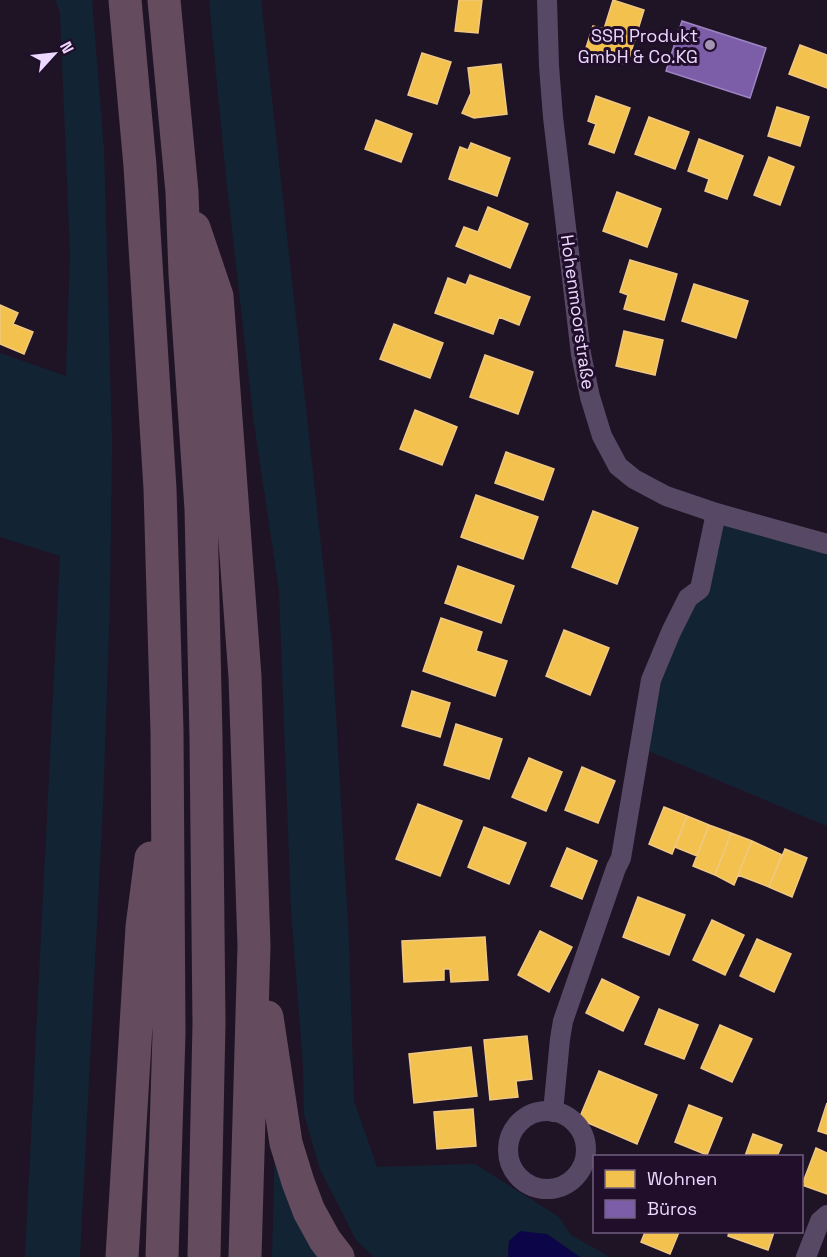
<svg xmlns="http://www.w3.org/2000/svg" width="827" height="1257" viewBox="0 0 827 1257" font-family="'Space Grotesk',sans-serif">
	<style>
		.green { fill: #122434 }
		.water { fill: #0c0649 }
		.homes { fill: #f2c14e; stroke: #f0c883; stroke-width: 1.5 }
		.offices { fill: #7b5ea7; stroke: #9d83c1; stroke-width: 1.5 }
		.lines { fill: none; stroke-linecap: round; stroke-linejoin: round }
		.minor { stroke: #574966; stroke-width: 20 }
		.motorway { stroke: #654b5e; stroke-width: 33 }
		.poi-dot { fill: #a593b3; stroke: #200e2b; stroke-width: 2 }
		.labels { text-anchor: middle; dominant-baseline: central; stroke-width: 6; stroke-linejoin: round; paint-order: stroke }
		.poi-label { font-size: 18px; fill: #edd8ff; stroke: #200e2b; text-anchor: end }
		.street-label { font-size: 18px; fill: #edd8ff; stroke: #200e2b }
	</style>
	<rect width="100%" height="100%" fill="#1f1425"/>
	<path class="green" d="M 56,0 L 92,0 L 104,149 L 112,441 L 110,601 L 103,804 L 80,1257 L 25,1257 L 60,556 L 0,537 L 0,353 L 66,376 L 70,253 L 60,12 Z
		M 209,0 L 261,0 L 332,645 L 349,943 L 354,1101 L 377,1167 L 475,1164 L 559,1217 L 571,1235 L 610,1257 L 580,1257 L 547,1234 L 509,1241 L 508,1257 L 374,1257 L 356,1240 L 320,1169 L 304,1114 L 303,1064 L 291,910 L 279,590 L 254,423 L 226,177 Z
		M 716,513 L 827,544 L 827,826 L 639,747 L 651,680 L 688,598 Z
		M 275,1145 L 334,1257 L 272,1257 Z"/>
	<path class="water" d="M 520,1231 L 547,1234 L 580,1257 L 508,1257 L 509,1241 Z"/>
	<path class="homes" d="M 459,0 L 482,0 L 478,33 L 455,31 Z
		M 613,0 L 644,10 L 627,65 L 585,51 L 593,26 L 604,29 Z
		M 800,45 L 827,55 L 827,88 L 789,74 Z
		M 422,53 L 451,62 L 437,104 L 408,95 Z
		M 501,64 L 507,114 L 474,118 L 462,113 L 471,93 L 468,68 Z
		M 596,96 L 630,108 L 614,153 L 589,144 L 596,124 L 588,121 Z
		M 777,107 L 809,117 L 800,146 L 768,136 Z
		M 649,117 L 689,132 L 675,169 L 635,154 Z
		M 376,120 L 412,134 L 401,162 L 365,149 Z
		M 699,139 L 743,156 L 727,199 L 705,191 L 709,179 L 688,171 Z
		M 471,143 L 510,158 L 497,196 L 449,179 L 460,147 L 468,150 Z
		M 769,157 L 794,167 L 780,205 L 754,195 Z
		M 617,192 L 661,209 L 647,247 L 603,231 Z
		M 488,207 L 528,224 L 510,268 L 456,246 L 464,227 L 478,232 Z
		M 630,260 L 677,274 L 664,320 L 624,309 L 628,295 L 620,292 Z
		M 470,275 L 530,297 L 519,325 L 499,317 L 493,334 L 435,313 L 448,278 L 466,285 Z
		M 694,284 L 748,301 L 736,338 L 682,321 Z
		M 0,305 L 18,313 L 13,324 L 33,332 L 24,354 L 0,344 Z
		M 394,324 L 443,343 L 430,378 L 380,359 Z
		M 624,331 L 663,340 L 655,375 L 616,366 Z
		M 485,355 L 533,372 L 518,414 L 470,397 Z
		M 415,410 L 457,427 L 442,465 L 400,449 Z
		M 506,452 L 554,469 L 543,500 L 495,483 Z
		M 476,495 L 538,517 L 523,559 L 461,537 Z
		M 593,511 L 638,528 L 617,584 L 572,567 Z
		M 458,566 L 514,586 L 501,623 L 445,603 Z
		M 441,618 L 482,632 L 476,651 L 507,661 L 495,696 L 423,671 Z
		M 564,630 L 609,648 L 590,695 L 546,676 Z
		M 412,691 L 450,703 L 440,737 L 402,726 Z
		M 456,724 L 502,739 L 489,779 L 444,765 Z
		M 529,758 L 562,772 L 546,811 L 512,797 Z
		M 582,767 L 615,781 L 598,823 L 565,810 Z
		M 418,804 L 462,821 L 440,876 L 396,859 Z
		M 664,807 L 687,816 L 672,854 L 649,844 Z
		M 687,816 L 709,825 L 697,856 L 675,847 Z
		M 709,825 L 731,833 L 715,875 L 693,866 Z
		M 484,827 L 526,843 L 509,884 L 468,867 Z
		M 731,833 L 752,841 L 734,885 L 715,875 Z
		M 752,841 L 782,855 L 769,887 L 738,875 Z
		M 567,848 L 597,861 L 582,899 L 551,886 Z
		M 785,849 L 807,858 L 792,897 L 769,887 Z
		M 638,897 L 685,915 L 669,955 L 623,937 Z
		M 712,920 L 744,935 L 725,975 L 693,960 Z
		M 540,931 L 572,947 L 549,992 L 518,975 Z
		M 485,937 L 488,980 L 451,982 L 450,969 L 444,969 L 444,980 L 404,982 L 402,941 Z
		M 757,939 L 791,954 L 774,992 L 740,976 Z
		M 602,979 L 639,997 L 623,1031 L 586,1013 Z
		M 659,1009 L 698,1025 L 684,1059 L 645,1044 Z
		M 720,1025 L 752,1039 L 732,1082 L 701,1068 Z
		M 527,1036 L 532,1079 L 516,1081 L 518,1097 L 490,1100 L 484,1040 Z
		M 471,1047 L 477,1096 L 414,1103 L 409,1054 Z
		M 599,1071 L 657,1095 L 637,1144 L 579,1119 Z
		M 827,1103 L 827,1134 L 818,1131 Z
		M 689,1105 L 722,1118 L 707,1155 L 675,1142 Z
		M 473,1109 L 476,1146 L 437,1149 L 434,1112 Z
		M 753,1134 L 782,1145 L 777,1156 L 745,1156 Z
		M 816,1148 L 827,1153 L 827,1194 L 802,1185 Z
		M 645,1232 L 679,1232 L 670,1254 L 641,1242 Z
		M 729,1232 L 774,1232 L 768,1250 L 728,1236 Z"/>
	<path class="offices" d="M 682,21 L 766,48 L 750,98 L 666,71 Z"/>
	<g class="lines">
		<path class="minor" d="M 547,0 L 549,66 L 553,117 L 581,354 L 590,397 L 602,436 L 618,466 L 634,479 L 666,496 L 716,513 L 827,544
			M508 1150a39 39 0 1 1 78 0a39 39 0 1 1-78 0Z
			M 553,1112 L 560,1039 L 563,1021 L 616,868 L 621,858 L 651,680 L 671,632 L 688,598 L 700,589 L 716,513
			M 806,1257 L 820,1221 L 827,1215"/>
		<path class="motorway" d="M 125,0 L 140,166 L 160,489 L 167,731 L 169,1034 L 162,1257
			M 164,0 L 182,192 L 185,274 L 201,509 L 206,738 L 209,1024 L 204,1257
			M 194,228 L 217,296 L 245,677 L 254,946 L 245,1257
			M 267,1017 L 286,1143 L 298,1182 L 309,1211 L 325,1240 L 338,1257
			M 122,1257 L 142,927 L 151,858"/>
	</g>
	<circle class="poi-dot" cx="710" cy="45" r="6"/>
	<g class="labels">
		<g class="poi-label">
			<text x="698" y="35">SSR Produkt<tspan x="698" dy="21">GmbH &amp; Co.KG</tspan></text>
		</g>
		<g class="street-label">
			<text transform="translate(578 312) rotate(82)">Hohenmoorstraße</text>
		</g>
	</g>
	<rect x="593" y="1155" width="210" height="78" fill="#200e2b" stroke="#725f80" stroke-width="1.5"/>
	<rect x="605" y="1170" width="30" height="18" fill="#f2c14e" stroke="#725f80" stroke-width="1.5"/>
	<text x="647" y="1185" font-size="18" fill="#edd8ff">Wohnen</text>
	<rect x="605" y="1200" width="30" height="18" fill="#7b5ea7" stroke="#725f80" stroke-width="1.5"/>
	<text x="647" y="1215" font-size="18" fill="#edd8ff">Büros</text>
	<g transform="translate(54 54) rotate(63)" stroke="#200e2b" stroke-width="4.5" paint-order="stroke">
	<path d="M0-4.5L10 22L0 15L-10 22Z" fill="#edd8ff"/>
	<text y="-9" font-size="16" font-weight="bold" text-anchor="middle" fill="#edd8ff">N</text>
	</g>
</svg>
